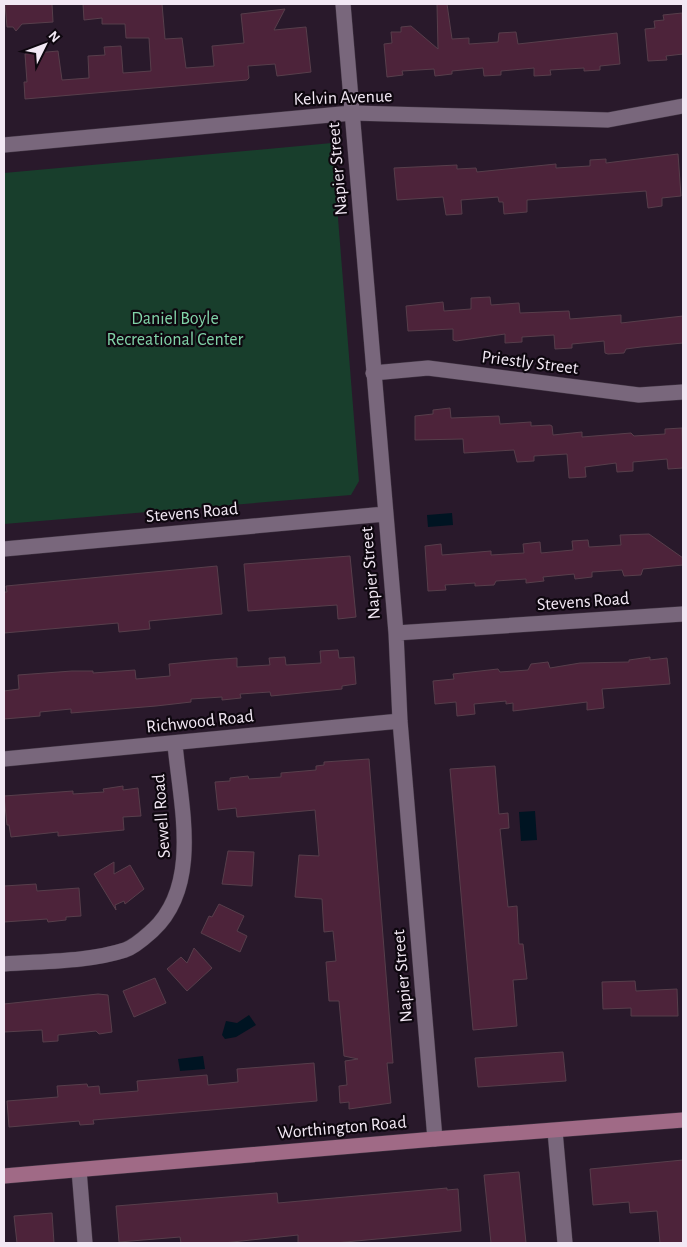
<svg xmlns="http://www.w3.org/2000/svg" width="687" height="1247" viewBox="0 0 687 1247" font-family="'Alegreya Sans',sans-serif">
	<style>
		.green { fill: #183e2c }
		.water { fill: #001422 }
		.building { fill: #4d233a; stroke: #573e4b }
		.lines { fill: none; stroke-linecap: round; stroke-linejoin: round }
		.street-casing { stroke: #423644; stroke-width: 16 }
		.secondary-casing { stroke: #423644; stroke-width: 16 }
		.street { stroke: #79677c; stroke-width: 15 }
		.secondary { stroke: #a06a86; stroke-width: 15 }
		.labels { text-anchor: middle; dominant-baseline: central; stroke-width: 4.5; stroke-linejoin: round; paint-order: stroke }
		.street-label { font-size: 18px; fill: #f2e8f4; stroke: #0e070f }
		.park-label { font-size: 18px; fill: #81d3a8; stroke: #0e070f }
	</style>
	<rect width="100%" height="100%" fill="#29192b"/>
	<path class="green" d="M 332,143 L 359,481 L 351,495 L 4,524 L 4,173 Z"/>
	<path class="water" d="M 452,513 L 453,525 L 428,527 L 427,515 Z
		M 535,811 L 537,840 L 521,841 L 519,812 Z
		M 249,1015 L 256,1025 L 236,1037 L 225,1039 L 222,1035 L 226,1021 L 237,1023 Z
		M 203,1056 L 205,1069 L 180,1071 L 178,1059 Z"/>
	<path class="building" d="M 5,4 L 52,4 L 53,22 L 22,24 L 16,31 L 13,27 L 7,27 Z
		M 83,4 L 162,4 L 165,39 L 182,38 L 186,68 L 214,66 L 212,46 L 244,43 L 241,14 L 285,9 L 274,30 L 306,27 L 311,72 L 277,76 L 275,64 L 248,66 L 249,78 L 247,80 L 25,99 L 24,82 L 27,82 L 25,54 L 58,51 L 62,80 L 89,78 L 88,56 L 105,55 L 104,47 L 121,46 L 123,73 L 151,71 L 149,38 L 126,38 L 125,24 L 102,24 L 102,18 L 84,20 Z
		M 437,4 L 447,4 L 452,39 L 469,38 L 469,44 L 498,42 L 499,33 L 516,32 L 518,44 L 617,33 L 620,64 L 600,66 L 600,70 L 584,71 L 584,68 L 550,70 L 551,75 L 534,76 L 534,68 L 501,71 L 501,75 L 484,76 L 483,68 L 452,71 L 452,74 L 435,76 L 434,69 L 402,71 L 403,75 L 387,77 L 384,44 L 392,43 L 391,32 L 401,32 L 401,27 L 411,26 L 438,49 Z
		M 682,13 L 683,54 L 666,56 L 667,60 L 648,61 L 645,29 L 655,28 L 654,21 L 664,20 L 663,15 Z
		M 678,154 L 681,196 L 662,198 L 662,206 L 648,208 L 646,191 L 527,200 L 527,212 L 504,214 L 503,202 L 499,202 L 498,197 L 461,200 L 462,214 L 446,215 L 443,197 L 397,200 L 394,168 L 457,165 L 457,169 L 476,168 L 477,172 L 556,164 L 556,168 L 590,166 L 590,160 L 606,159 L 606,163 Z
		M 490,297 L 491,305 L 519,303 L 520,313 L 569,311 L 570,319 L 621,315 L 621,323 L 683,316 L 683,343 L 641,347 L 626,349 L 624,353 L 608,354 L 605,353 L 604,341 L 572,344 L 572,348 L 555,349 L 554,335 L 522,337 L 522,342 L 505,343 L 505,334 L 456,341 L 453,340 L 453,329 L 408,331 L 406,306 L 443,302 L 444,311 L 471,309 L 471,298 Z
		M 450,408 L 451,418 L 499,416 L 500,424 L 531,422 L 531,426 L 550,425 L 552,426 L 553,435 L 582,432 L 582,437 L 631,433 L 634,436 L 665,434 L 665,429 L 682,428 L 683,468 L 668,469 L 667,459 L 633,462 L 633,471 L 617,472 L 616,463 L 585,467 L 586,477 L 569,478 L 567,454 L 534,456 L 534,461 L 517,462 L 514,450 L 464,453 L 463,439 L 415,440 L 415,416 L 433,414 L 433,410 Z
		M 649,534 L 683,558 L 683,565 L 643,569 L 641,575 L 624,576 L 622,570 L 592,572 L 592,577 L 575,579 L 574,574 L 543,577 L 544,581 L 526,583 L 526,579 L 496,581 L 494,585 L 475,586 L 475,583 L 445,585 L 446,590 L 428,591 L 425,546 L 441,544 L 442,555 L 491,551 L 491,555 L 524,553 L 523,544 L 540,542 L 541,553 L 573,550 L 572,541 L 588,540 L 589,547 L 621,545 L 620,535 Z
		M 350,556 L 356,617 L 338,619 L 337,605 L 248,611 L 244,564 Z
		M 217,566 L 222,614 L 149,621 L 150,629 L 119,632 L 118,623 L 4,633 L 4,592 L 7,592 L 6,586 Z
		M 338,650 L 339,658 L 354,657 L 356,684 L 342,686 L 342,689 L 271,696 L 270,692 L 240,694 L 241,698 L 222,700 L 222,697 L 191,699 L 191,702 L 156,706 L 71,713 L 71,709 L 40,712 L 40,716 L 4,719 L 4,691 L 19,689 L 18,675 L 72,671 L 93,671 L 93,673 L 135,670 L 136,679 L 170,676 L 169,664 L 210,660 L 237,658 L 237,667 L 270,665 L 269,658 L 285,657 L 286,665 L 321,663 L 320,651 Z
		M 650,657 L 650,660 L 667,658 L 670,684 L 602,689 L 604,708 L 587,710 L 587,702 L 513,711 L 513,703 L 506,704 L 506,701 L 474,704 L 475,714 L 457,716 L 456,702 L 435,704 L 433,681 L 454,679 L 453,674 L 498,669 L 500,672 L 528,670 L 531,664 L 548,662 L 550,668 L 580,663 L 629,662 L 629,660 Z
		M 369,759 L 393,1063 L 387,1063 L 391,1103 L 349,1109 L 349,1102 L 340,1103 L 339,1086 L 347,1085 L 345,1061 L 358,1059 L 344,1056 L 339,1001 L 329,1001 L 326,962 L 336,961 L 333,931 L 324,932 L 322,899 L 295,897 L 299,855 L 319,856 L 315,810 L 237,817 L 236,808 L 218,810 L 215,782 L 230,781 L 230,778 L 248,776 L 249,779 L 281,777 L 281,773 L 316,770 L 316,766 L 324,765 L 324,762 Z
		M 495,766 L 499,814 L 508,813 L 509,828 L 500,829 L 508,907 L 517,906 L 519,944 L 523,944 L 527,979 L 513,980 L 517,1026 L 473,1030 L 450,769 Z
		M 123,786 L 123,790 L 138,788 L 141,816 L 123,817 L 124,830 L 58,836 L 58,832 L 11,837 L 9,825 L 7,825 L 4,796 L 73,791 L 73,794 L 104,792 L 103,789 Z
		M 228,851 L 254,852 L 252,886 L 222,884 Z
		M 114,862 L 114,874 L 130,865 L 144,889 L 125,904 L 124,901 L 115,905 L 116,910 L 94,874 Z
		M 36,884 L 37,891 L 79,888 L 81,916 L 66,917 L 66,920 L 48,922 L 47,919 L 4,922 L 4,886 Z
		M 219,904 L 244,916 L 237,931 L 247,936 L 240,952 L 201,933 L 209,916 L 212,917 Z
		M 194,948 L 212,968 L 187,991 L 167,969 L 181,957 L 187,963 Z
		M 155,978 L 166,1003 L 134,1017 L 123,991 Z
		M 635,981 L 636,991 L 677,989 L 678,1016 L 631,1016 L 631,1008 L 603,1009 L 602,982 Z
		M 98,994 L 108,995 L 112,1032 L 99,1034 L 96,1031 L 58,1035 L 58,1041 L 43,1042 L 42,1030 L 4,1032 L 4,1004 Z
		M 563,1052 L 566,1081 L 478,1087 L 475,1058 Z
		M 314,1063 L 317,1101 L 93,1120 L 94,1124 L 80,1125 L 79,1121 L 9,1127 L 7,1101 L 58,1097 L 57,1086 L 87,1084 L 88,1087 L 99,1086 L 100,1094 L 138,1091 L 137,1081 L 207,1075 L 208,1085 L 238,1082 L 237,1069 Z
		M 683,1160 L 683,1243 L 660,1243 L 657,1211 L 630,1213 L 629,1202 L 593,1205 L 590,1169 Z
		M 519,1172 L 526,1243 L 491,1243 L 484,1175 Z
		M 447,1188 L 447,1190 L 458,1189 L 461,1231 L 335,1243 L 298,1243 L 298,1235 L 223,1243 L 181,1243 L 180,1237 L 119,1242 L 116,1206 L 277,1193 L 278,1203 Z
		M 52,1213 L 54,1243 L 17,1243 L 14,1216 Z"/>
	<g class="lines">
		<g class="street-casing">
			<path id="street" d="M 343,4 L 396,633 L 400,721 L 435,1139
				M 4,145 L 352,113 L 608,120 L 683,106
				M 373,373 L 428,368 L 639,395 L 683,392
				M 4,549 L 385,514
				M 396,633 L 683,614
				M 4,759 L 400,721
				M 4,964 C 43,961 88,962 125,950 C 136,946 145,937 153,930 C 202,884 180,803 175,744
				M 555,1131 L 565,1243
				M 79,1170 L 85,1243"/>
		</g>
		<g class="secondary-casing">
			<path id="secondary" d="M 4,1176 L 435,1139 L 683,1120"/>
		</g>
		<use href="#street" class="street"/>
		<use href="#secondary" class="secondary"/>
	</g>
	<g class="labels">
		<g class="street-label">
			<text transform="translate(343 98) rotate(-2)">Kelvin Avenue</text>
			<text transform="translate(338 169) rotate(-95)">Napier Street</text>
			<text transform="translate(530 363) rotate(7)">Priestly Street</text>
			<text transform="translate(192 513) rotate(-5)">Stevens Road</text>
			<text transform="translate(371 573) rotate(-95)">Napier Street</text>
			<text transform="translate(583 602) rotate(-4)">Stevens Road</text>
			<text transform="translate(200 722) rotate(-6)">Richwood Road</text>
			<text transform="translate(162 816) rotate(-94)">Sewell Road</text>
			<text transform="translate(403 976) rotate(-95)">Napier Street</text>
			<text transform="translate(342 1128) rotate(-5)">Worthington Road</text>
		</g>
		<g class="park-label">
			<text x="175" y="319">Daniel Boyle<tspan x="175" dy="21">Recreational Center</tspan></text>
		</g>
	</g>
	<rect width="687" height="1247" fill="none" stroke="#f2e8f4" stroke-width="10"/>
	<g transform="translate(45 45) rotate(48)" stroke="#0e070f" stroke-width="4" paint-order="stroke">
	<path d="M0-4L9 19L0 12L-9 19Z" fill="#f2e8f4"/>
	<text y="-8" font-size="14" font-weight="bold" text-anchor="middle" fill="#f2e8f4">N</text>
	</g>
</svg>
